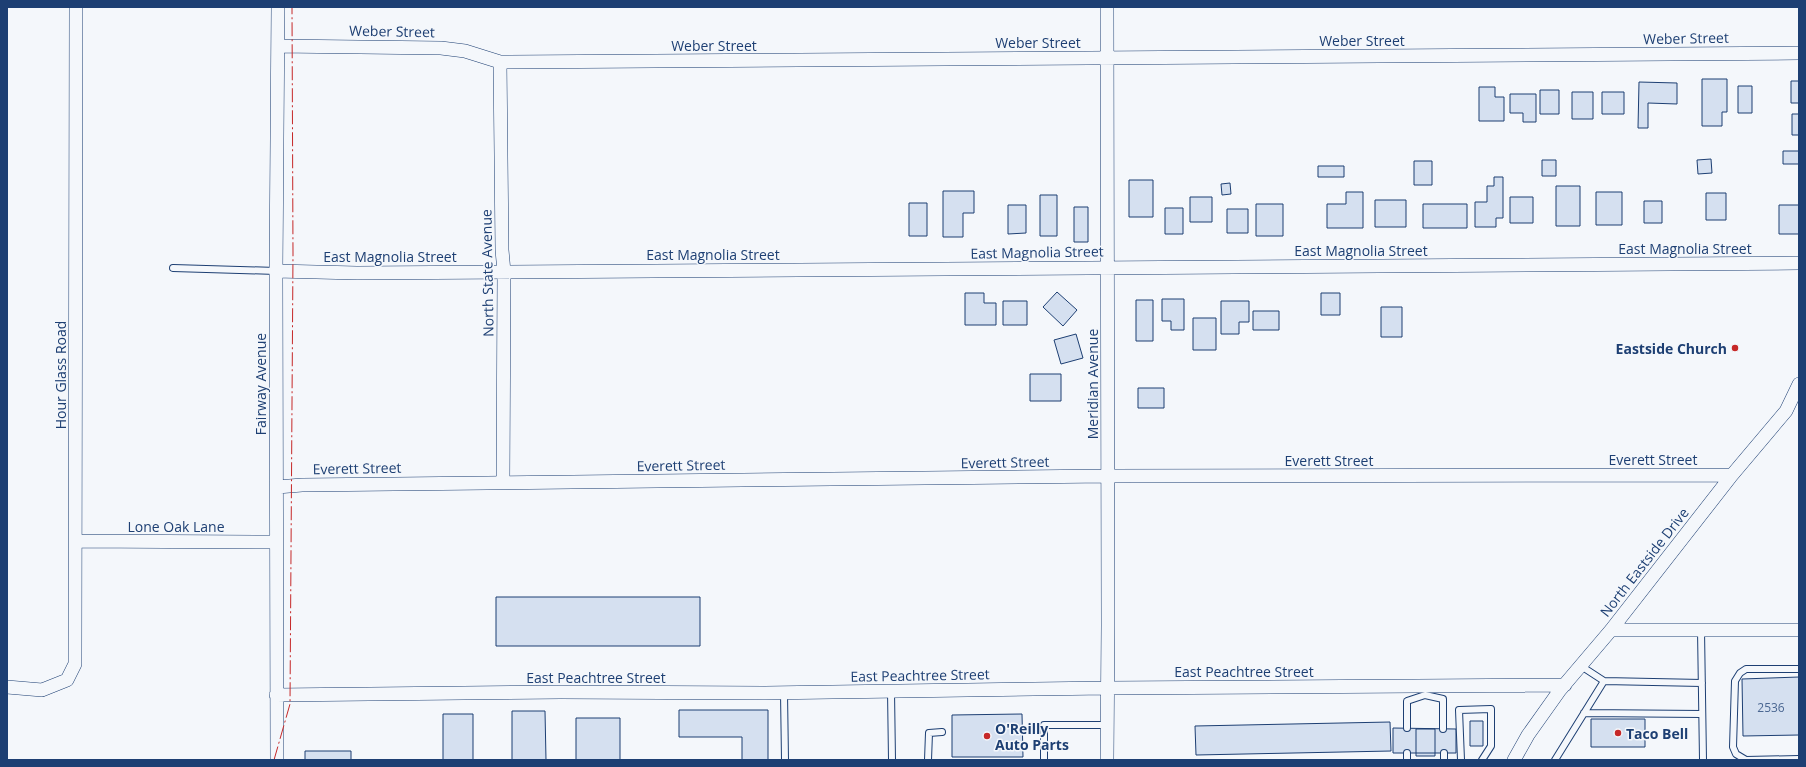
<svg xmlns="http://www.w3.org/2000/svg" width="1806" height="767" viewBox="0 0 1806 767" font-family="'Open Sans',sans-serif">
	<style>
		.building { fill: #d5e0f0; stroke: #1d3f73 }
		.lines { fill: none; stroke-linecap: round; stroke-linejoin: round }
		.lane-casing { stroke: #1d3f73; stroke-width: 8 }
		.street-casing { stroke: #1d3f73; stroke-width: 14 }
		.lane { stroke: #f4f7fb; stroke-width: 6 }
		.street { stroke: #f4f7fb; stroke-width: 13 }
		.power { stroke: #c62828; stroke-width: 1; stroke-dasharray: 14 3 2 3; stroke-linecap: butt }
		.poi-dot { fill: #c62828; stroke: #f4f7fb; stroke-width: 1.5 }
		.labels { text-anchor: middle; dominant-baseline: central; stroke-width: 3; stroke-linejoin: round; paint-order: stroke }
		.number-label { font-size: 12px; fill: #4b6792 }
		.street-label { font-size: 14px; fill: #1d3f73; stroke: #f4f7fb }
		.poi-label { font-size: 14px; font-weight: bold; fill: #1d3f73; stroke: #f4f7fb; text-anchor: start }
	</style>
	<rect width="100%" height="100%" fill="#f4f7fb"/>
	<path class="building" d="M 1702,79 L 1727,79 L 1727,112 L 1722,112 L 1722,126 L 1702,126 Z
		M 1791,81 L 1799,81 L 1799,103 L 1791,103 Z
		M 1639,82 L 1677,83 L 1677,104 L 1648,103 L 1648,128 L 1638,128 Z
		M 1738,86 L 1752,86 L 1752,113 L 1738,113 Z
		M 1479,87 L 1495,87 L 1495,97 L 1504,97 L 1504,121 L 1479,121 Z
		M 1540,90 L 1559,90 L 1559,114 L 1540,114 Z
		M 1572,92 L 1593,92 L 1593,119 L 1572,119 Z
		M 1602,92 L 1624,92 L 1624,114 L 1602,114 Z
		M 1510,94 L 1536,94 L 1536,122 L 1523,122 L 1523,113 L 1510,113 Z
		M 1792,114 L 1799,114 L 1799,135 L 1792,135 Z
		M 1783,151 L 1799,151 L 1799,164 L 1783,164 Z
		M 1711,159 L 1712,173 L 1698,174 L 1697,160 Z
		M 1542,160 L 1556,160 L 1556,176 L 1542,176 Z
		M 1414,161 L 1432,161 L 1432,185 L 1414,185 Z
		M 1318,166 L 1344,166 L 1344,177 L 1318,177 Z
		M 1494,177 L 1503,177 L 1503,218 L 1496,218 L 1496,227 L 1475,227 L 1475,202 L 1487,202 L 1487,186 L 1494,186 Z
		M 1129,180 L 1153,180 L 1153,217 L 1129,217 Z
		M 1230,183 L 1231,194 L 1222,195 L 1221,184 Z
		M 1556,186 L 1580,186 L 1580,226 L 1556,226 Z
		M 943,191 L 974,191 L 974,213 L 963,213 L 963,237 L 943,237 Z
		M 1346,192 L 1363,192 L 1363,228 L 1327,228 L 1327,204 L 1346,204 Z
		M 1596,192 L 1622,192 L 1622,225 L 1596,225 Z
		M 1706,193 L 1726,193 L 1726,220 L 1706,220 Z
		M 1040,195 L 1057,195 L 1057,236 L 1040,236 Z
		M 1190,197 L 1212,197 L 1212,222 L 1190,222 Z
		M 1510,197 L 1533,197 L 1533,223 L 1510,223 Z
		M 1375,200 L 1406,200 L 1406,227 L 1375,227 Z
		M 1644,201 L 1662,201 L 1662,223 L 1644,223 Z
		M 909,203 L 927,203 L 927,236 L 909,236 Z
		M 1256,204 L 1283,204 L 1283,236 L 1256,236 Z
		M 1423,204 L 1467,204 L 1467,228 L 1423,228 Z
		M 1008,205 L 1026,205 L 1026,233 L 1008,234 Z
		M 1779,205 L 1799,205 L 1799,234 L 1779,234 Z
		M 1074,207 L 1088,207 L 1088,242 L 1074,242 Z
		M 1165,208 L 1183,208 L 1183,234 L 1165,234 Z
		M 1227,209 L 1248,209 L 1248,233 L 1227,233 Z
		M 1057,292 L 1077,310 L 1063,326 L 1043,307 Z
		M 965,293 L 984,293 L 984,303 L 996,303 L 996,325 L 965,325 Z
		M 1321,293 L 1340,293 L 1340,315 L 1321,315 Z
		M 1162,299 L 1184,299 L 1184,330 L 1171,330 L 1171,321 L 1162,321 Z
		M 1136,300 L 1153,300 L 1153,341 L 1136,341 Z
		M 1003,301 L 1027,301 L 1027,325 L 1003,325 Z
		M 1221,301 L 1249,301 L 1249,322 L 1239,322 L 1239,334 L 1221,334 Z
		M 1381,307 L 1402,307 L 1402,337 L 1381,337 Z
		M 1253,311 L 1279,311 L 1279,330 L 1253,330 Z
		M 1193,318 L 1216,318 L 1216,350 L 1193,350 Z
		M 1076,334 L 1083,358 L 1061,364 L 1054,340 Z
		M 1030,374 L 1061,374 L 1061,401 L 1030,401 Z
		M 1138,388 L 1164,388 L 1164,408 L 1138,408 Z
		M 496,597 L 700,597 L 700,646 L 496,646 Z
		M 1799,677 L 1799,735 L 1743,736 L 1742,679 Z
		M 679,710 L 768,710 L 768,760 L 742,760 L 742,737 L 679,737 Z
		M 512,711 L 545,711 L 546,760 L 512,760 Z
		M 443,714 L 473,714 L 473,760 L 443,760 Z
		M 1022,714 L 1023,757 L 952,757 L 952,715 Z
		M 576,718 L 620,718 L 620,760 L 576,760 Z
		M 1591,719 L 1645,719 L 1645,747 L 1591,747 Z
		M 1470,721 L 1483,721 L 1483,746 L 1470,746 Z
		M 1390,722 L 1391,751 L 1196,755 L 1195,726 Z
		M 1393,728 L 1456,729 L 1456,753 L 1393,753 Z
		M 1416,729 L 1435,729 L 1435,756 L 1416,756 Z
		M 305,751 L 351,751 L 351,760 L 305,760 Z"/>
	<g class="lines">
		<g class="lane-casing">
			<path id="lane" d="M 173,268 L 276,271
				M 1701,630 L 1703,760
				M 1799,669 L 1746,669 L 1740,673 L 1735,681 L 1733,747 L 1736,754 L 1746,760 L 1799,759
				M 1604,681 L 1702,683
				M 891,691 L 892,760
				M 784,693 L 785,760
				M 1584,713 L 1702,714
				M 1407,728 L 1407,701 L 1425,695 L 1443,699 L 1443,729
				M 1407,753 L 1407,760
				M 1444,753 L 1444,760
				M 928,760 L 929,733 L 942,732
				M 1044,760 L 1044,725 L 1107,725
				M 1461,760 L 1459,710 L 1491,709 L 1491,746 L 1482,760
				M 1555,760 L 1604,681 L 1581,666"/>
		</g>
		<g class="street-casing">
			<path id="street" d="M 278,46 L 441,48 L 465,51 L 500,62 L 1799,53
				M 500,62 L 502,250 L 504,272 L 503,483
				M 276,271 L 357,273 L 1799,263
				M 277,487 L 302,485 L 1108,476 L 1732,475
				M 76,541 L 276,542
				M 1611,630 L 1799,630
				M 7,687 L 42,690 L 67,680 L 75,664 L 76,7
				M 276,695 L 561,692 L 765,693 L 1107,688 L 1565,685
				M 277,760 L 276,271 L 278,7
				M 1107,760 L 1108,625 L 1107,7
				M 1514,760 L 1528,735 L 1560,690 L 1611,630 L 1732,475 L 1786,411 L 1799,384"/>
		</g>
		<use href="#lane" class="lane"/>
		<use href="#street" class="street"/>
		<path class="power" d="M 274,760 L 290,704 L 293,254 L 292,7"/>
	</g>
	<g class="poi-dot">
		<circle cx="1735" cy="348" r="4"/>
		<circle cx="1618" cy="733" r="4"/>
		<circle cx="987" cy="736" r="4"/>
	</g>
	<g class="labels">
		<g class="number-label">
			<text x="1771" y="707">2536</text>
		</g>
		<g class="street-label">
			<text transform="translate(392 31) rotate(1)">Weber Street</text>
			<text transform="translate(1686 38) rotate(-1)">Weber Street</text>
			<text x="1362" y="40">Weber Street</text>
			<text x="1038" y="42">Weber Street</text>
			<text x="714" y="45">Weber Street</text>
			<text x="1685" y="248">East Magnolia Street</text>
			<text x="1361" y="250">East Magnolia Street</text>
			<text transform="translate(1037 252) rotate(-1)">East Magnolia Street</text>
			<text x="713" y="254">East Magnolia Street</text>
			<text x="390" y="256">East Magnolia Street</text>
			<text transform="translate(487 273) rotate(-91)">North State Avenue</text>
			<text transform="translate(60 375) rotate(-90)">Hour Glass Road</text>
			<text transform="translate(260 384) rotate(-90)">Fairway Avenue</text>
			<text transform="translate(1092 384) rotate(-90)">Meridian Avenue</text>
			<text x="1653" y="459">Everett Street</text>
			<text x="1329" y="460">Everett Street</text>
			<text transform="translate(1005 462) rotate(-1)">Everett Street</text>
			<text transform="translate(681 465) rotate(-1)">Everett Street</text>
			<text transform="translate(357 468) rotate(-1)">Everett Street</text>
			<text x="176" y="526">Lone Oak Lane</text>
			<text transform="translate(1644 562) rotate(-52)">North Eastside Drive</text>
			<text x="1244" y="671">East Peachtree Street</text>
			<text transform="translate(920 675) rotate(-1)">East Peachtree Street</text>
			<text x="596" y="677">East Peachtree Street</text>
		</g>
		<g class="poi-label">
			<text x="1727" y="348" text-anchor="end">Eastside Church</text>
			<text x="995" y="728">O'Reilly<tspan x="995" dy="16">Auto Parts</tspan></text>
			<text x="1626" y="733">Taco Bell</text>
		</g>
	</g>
	<rect width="1806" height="767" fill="none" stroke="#1d3f73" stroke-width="16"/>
</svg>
